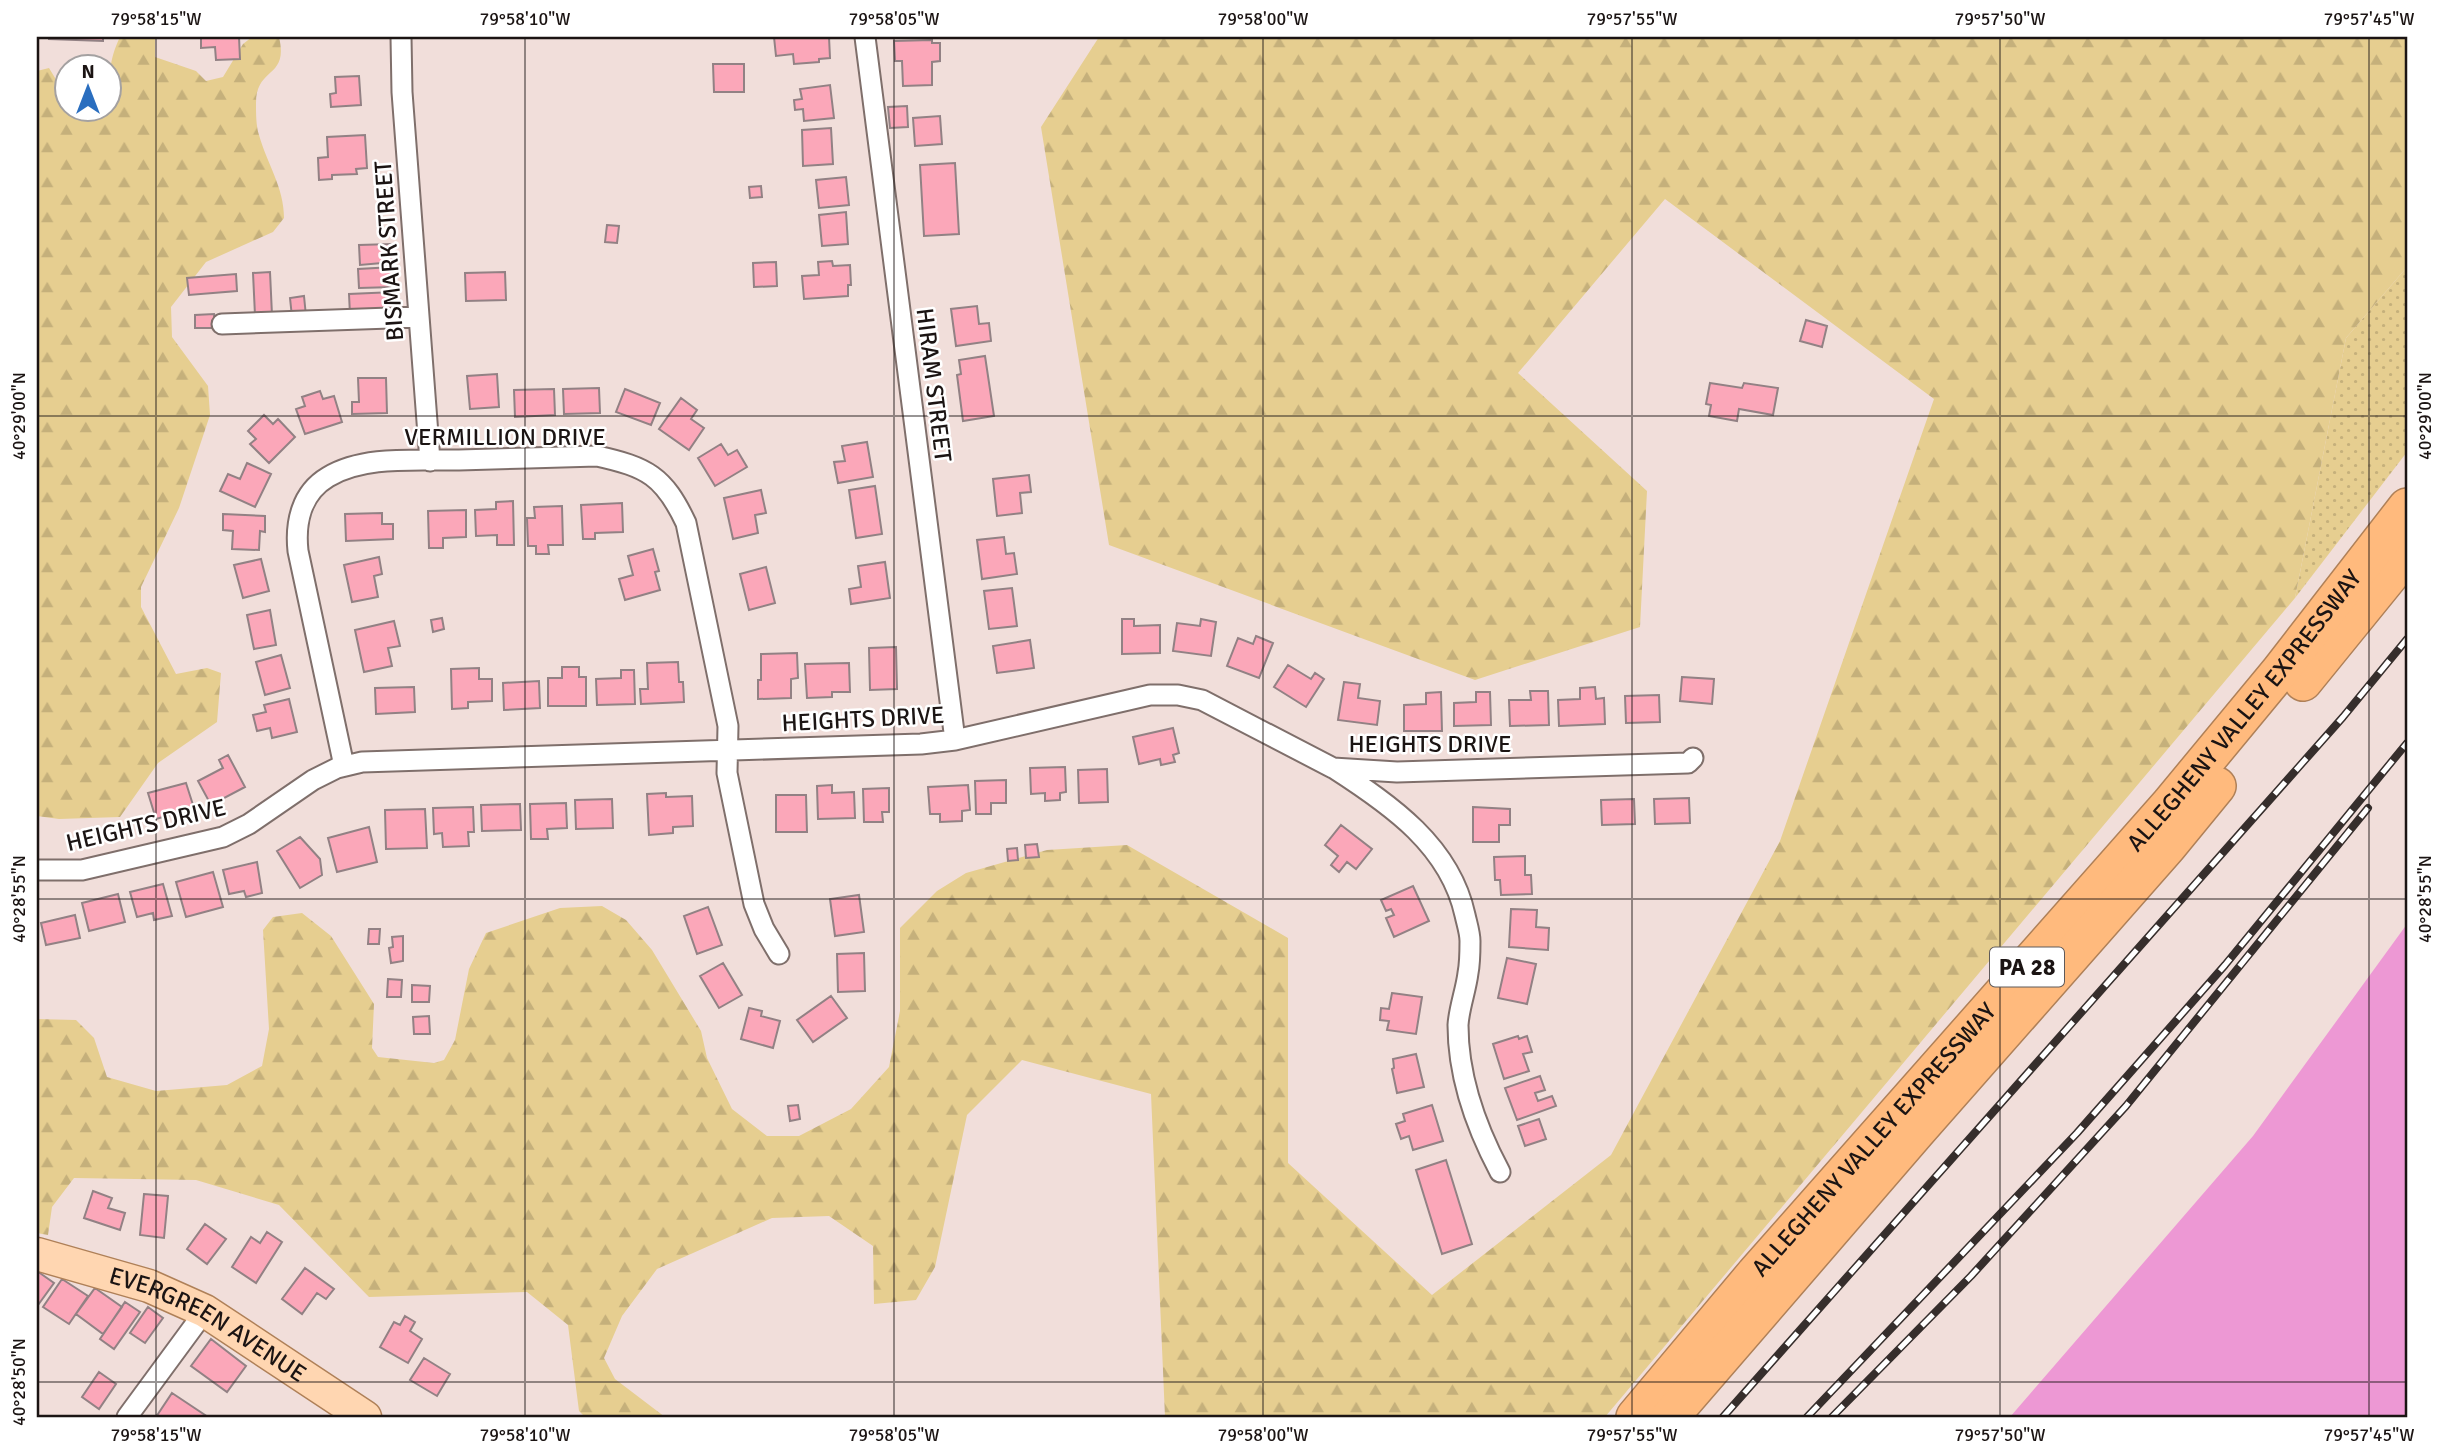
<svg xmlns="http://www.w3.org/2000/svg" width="2444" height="1454" viewBox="0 0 2444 1454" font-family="Signika,sans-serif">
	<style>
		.grass { fill: url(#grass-dots) }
		.forest { fill: url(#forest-firs) }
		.water { fill: #ed98d4 }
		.building { fill: #fba7b9; stroke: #928184; stroke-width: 2 }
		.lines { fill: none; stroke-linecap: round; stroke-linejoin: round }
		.street-casing { stroke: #7f6f6b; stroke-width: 23 }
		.primary-casing { stroke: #af8058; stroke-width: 35 }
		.highway-casing { stroke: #af8058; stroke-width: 40 }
		.street { stroke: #fff; stroke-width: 19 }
		.primary { stroke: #ffd6b1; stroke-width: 32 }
		.highway { stroke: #ffba7d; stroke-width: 37 }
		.rail-casing { stroke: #362e2c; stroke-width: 8 }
		.rail { stroke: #fff; stroke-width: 5; stroke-dasharray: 16; stroke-linecap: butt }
		.ticks { fill: none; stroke: #1b1413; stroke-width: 2; stroke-opacity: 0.45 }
		.labels { text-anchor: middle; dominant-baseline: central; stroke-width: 5; stroke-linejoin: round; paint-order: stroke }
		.shield { fill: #fff; stroke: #5f5a5a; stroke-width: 2 }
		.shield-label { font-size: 23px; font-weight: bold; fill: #1b1413 }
		.street-label { font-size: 24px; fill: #1b1413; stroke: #fff }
		.neatline { fill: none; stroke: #1b1413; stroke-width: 2.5 }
		.ticks-label { font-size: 18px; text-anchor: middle; fill: #1b1413 }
	</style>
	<defs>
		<pattern id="grass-dots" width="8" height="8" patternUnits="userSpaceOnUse" patternTransform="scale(1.75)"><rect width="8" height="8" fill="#e6ce90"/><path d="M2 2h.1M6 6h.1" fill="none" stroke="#c5b07b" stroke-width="1.8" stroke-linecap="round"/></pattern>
		<pattern id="forest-firs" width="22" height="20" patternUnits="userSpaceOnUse" patternTransform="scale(1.75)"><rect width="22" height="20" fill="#e6ce90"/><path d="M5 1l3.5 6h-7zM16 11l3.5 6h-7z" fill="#c5b07b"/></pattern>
	</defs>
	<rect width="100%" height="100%" fill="#f1deda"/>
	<path class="grass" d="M 2407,267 L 2407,452 L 2295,598 L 2346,338 Z"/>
	<path class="forest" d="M 120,37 L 155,37 L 155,57 L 196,71 L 206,81 L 223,77 L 243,44 L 252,37 L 279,37 C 289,79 256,66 256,103 C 256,113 256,126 259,135 C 267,164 284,187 284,218 L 273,232 L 206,262 L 171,307 L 172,337 L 208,386 L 210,415 L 179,508 L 141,587 L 141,607 L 176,674 L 207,668 L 221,673 L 217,722 L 158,763 L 120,817 L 59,819 L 37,816 L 37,71 L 49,68 L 66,96 L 66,108 L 74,109 L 78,115 L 91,109 L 108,108 C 109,82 108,61 120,37 Z
		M 1099,37 L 2407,37 L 2407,267 L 2346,338 L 2295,598 L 1605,1417 L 1165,1417 L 1151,1094 L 1022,1060 L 967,1115 L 935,1267 L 916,1300 L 874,1304 L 873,1246 L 829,1216 L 772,1218 L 657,1269 L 622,1316 L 604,1358 L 615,1379 L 665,1417 L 585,1417 L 579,1411 L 568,1325 L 527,1292 L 369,1297 L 279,1205 L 196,1180 L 74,1178 L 52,1207 L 48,1235 L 37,1233 L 37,1019 L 76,1020 L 94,1038 L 107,1077 L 156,1091 L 227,1085 L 262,1066 L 269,1029 L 263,930 L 273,917 L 302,913 L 331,936 L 374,1004 L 372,1048 L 378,1057 L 434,1063 L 444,1060 L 455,1040 L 469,969 L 486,933 L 560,908 L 602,906 L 626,920 L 652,950 L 701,1031 L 707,1058 L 732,1109 L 767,1136 L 799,1136 L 851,1109 L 889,1067 L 900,1011 L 900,928 L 937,891 L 966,873 L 1047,850 L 1127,845 L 1288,938 L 1288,1163 L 1432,1295 L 1611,1155 L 1780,841 L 1934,399 L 1665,199 L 1518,373 L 1647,491 L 1640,627 L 1475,680 L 1109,545 L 1041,127 Z"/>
	<path class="water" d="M 2407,924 L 2407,1417 L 2010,1417 L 2253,1136 Z"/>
	<path class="building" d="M 49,37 L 103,37 L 103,41 L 49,39 Z
		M 201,37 L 239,37 L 240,59 L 216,60 L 215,47 L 201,48 Z
		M 774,37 L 829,37 L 830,58 L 819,59 L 819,62 L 794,64 L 793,54 L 776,56 Z
		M 932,40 L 932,43 L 940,43 L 940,61 L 932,62 L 932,85 L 903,86 L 902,61 L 895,61 L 894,41 Z
		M 713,64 L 744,64 L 744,92 L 714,92 Z
		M 359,76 L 361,105 L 331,107 L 330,94 L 336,93 L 335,77 Z
		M 830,85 L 834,118 L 804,121 L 803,109 L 795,110 L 794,100 L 802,99 L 800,89 Z
		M 907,106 L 908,127 L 890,128 L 888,107 Z
		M 940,116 L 942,144 L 915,146 L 913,118 Z
		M 831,128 L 833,164 L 803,166 L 802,130 Z
		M 365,135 L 367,168 L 356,169 L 357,174 L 332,175 L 332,179 L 319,180 L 318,158 L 328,157 L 327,137 Z
		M 955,163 L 959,234 L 924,236 L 920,165 Z
		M 846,177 L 849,205 L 819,208 L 816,180 Z
		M 761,186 L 762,197 L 750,198 L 749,187 Z
		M 846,212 L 848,244 L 822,246 L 819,215 Z
		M 607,225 L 619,226 L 617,243 L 605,242 Z
		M 392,244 L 393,262 L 360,265 L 359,245 Z
		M 832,261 L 833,266 L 850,265 L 851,285 L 848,285 L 848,296 L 804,299 L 802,276 L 819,275 L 818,262 Z
		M 776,262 L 777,286 L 754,287 L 753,263 Z
		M 393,267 L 394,287 L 359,288 L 358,269 Z
		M 270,272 L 272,315 L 255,315 L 253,273 Z
		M 505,272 L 506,300 L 466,301 L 465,273 Z
		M 236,274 L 237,291 L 189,295 L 187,278 Z
		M 394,292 L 395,313 L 350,315 L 349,294 Z
		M 304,296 L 306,316 L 292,317 L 290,298 Z
		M 977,306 L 979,324 L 989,323 L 991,341 L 956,346 L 951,309 Z
		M 214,314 L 215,328 L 195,328 L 195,315 Z
		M 1806,320 L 1827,326 L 1822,347 L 1800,341 Z
		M 985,356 L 994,416 L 963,421 L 957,375 L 961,374 L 959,360 Z
		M 497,374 L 499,407 L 470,409 L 467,376 Z
		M 358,378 L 386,378 L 387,413 L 352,414 L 352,402 L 359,402 Z
		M 1710,383 L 1742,388 L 1744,383 L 1778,388 L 1773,415 L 1739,409 L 1737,421 L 1709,416 L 1711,405 L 1706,404 Z
		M 599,388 L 600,413 L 564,414 L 563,389 Z
		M 554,389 L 555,415 L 515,417 L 514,390 Z
		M 625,389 L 660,403 L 651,425 L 616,412 Z
		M 320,391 L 323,399 L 334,396 L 342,422 L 305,434 L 296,409 L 305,406 L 302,397 Z
		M 681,398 L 697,410 L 691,419 L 704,428 L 689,450 L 659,429 Z
		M 264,415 L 273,424 L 278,419 L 295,437 L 269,463 L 250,444 L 256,439 L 248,431 Z
		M 867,442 L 873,477 L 838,483 L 834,462 L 845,461 L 842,446 Z
		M 721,444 L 728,455 L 737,450 L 747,467 L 715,486 L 698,458 Z
		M 247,463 L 271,474 L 255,507 L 220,491 L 228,474 L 240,479 Z
		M 1029,475 L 1031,492 L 1020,493 L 1022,513 L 997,516 L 993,479 Z
		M 875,486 L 882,534 L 856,538 L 849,490 Z
		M 761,490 L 766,513 L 755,515 L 758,533 L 733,539 L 724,498 Z
		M 513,501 L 514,545 L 497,545 L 497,535 L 476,536 L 475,510 L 496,509 L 496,502 Z
		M 622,503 L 623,532 L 595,533 L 595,539 L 583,539 L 581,505 Z
		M 562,506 L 563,545 L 548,545 L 549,554 L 536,554 L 536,546 L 528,546 L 527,518 L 535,518 L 534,507 Z
		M 466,510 L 466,537 L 443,538 L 443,548 L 429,548 L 428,511 Z
		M 382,513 L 382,524 L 393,524 L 393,539 L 346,541 L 345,514 Z
		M 223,514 L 265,516 L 265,532 L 260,531 L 259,550 L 232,549 L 233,531 L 223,530 Z
		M 1004,537 L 1006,554 L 1014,553 L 1017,574 L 982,579 L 977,540 Z
		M 653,549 L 659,571 L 655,572 L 660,590 L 625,600 L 619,579 L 633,575 L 628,556 Z
		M 379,557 L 382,574 L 374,576 L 378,597 L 352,602 L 344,565 Z
		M 261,559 L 269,591 L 243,598 L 234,565 Z
		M 885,562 L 890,598 L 851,604 L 849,589 L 861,587 L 858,566 Z
		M 766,567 L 775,603 L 749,610 L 740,574 Z
		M 1012,588 L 1017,626 L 989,629 L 984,591 Z
		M 270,610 L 276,645 L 254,649 L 247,615 Z
		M 442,618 L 444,629 L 433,632 L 431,620 Z
		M 1122,619 L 1134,619 L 1134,626 L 1160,625 L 1160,653 L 1122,654 Z
		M 1201,619 L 1216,622 L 1211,656 L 1173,651 L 1177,623 L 1200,626 Z
		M 394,621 L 400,646 L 388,648 L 392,666 L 364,672 L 355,630 Z
		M 1256,636 L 1273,643 L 1259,678 L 1227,666 L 1238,638 L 1253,644 Z
		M 1030,640 L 1034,668 L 997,673 L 993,646 Z
		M 896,647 L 897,689 L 870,690 L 869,648 Z
		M 797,653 L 798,678 L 791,679 L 791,698 L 758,699 L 758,680 L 761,680 L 761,654 Z
		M 281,655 L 290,688 L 265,695 L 256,662 Z
		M 678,662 L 679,682 L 683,682 L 684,702 L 641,704 L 640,689 L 648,689 L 647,663 Z
		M 849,663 L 850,692 L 832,692 L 832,697 L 807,698 L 805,664 Z
		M 1288,665 L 1311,679 L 1315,673 L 1324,679 L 1306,707 L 1274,687 Z
		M 562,667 L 579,667 L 579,677 L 586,677 L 586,706 L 548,706 L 548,678 L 562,678 Z
		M 479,668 L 479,679 L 492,679 L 492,701 L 468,702 L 468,708 L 452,709 L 451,669 Z
		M 621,670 L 634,670 L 635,704 L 597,705 L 596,679 L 621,678 Z
		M 1682,677 L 1714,679 L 1712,704 L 1680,701 Z
		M 539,681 L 540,708 L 504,710 L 503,683 Z
		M 1344,682 L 1360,684 L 1358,698 L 1380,701 L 1377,725 L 1338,720 Z
		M 414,687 L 415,712 L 376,714 L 375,688 Z
		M 1595,687 L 1596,699 L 1604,698 L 1605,724 L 1559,726 L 1558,700 L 1580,699 L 1580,688 Z
		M 1530,691 L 1548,691 L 1549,725 L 1510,726 L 1509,700 L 1531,700 Z
		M 1441,692 L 1442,731 L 1404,731 L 1404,705 L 1426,704 L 1426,693 Z
		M 1476,692 L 1490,692 L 1491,725 L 1454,726 L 1454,703 L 1476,702 Z
		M 1659,695 L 1660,722 L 1626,723 L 1625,696 Z
		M 289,699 L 297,732 L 272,738 L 270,728 L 257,731 L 253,715 L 266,712 L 264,705 Z
		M 1173,728 L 1179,753 L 1173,755 L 1175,762 L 1161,765 L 1160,759 L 1139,764 L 1133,737 Z
		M 228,755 L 245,787 L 211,805 L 198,781 L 223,768 L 219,760 Z
		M 1065,767 L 1066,792 L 1060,793 L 1060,800 L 1045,801 L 1045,793 L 1031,794 L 1030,768 Z
		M 1107,769 L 1108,802 L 1079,803 L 1078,770 Z
		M 1006,780 L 1006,803 L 991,803 L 991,814 L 976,814 L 975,781 Z
		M 186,783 L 194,808 L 156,819 L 148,793 Z
		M 832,785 L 832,793 L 854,792 L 855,818 L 818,819 L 817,786 Z
		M 968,785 L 970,810 L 962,811 L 962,821 L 940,822 L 940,814 L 930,814 L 928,787 Z
		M 889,788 L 889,812 L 882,812 L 883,822 L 864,822 L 863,789 Z
		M 666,793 L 666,797 L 692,796 L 693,826 L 673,827 L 673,833 L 649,835 L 647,794 Z
		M 776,795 L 806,795 L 807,832 L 776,832 Z
		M 1689,798 L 1690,823 L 1655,824 L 1654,799 Z
		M 612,799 L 613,828 L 576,829 L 575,800 Z
		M 1634,799 L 1635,824 L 1602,825 L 1601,800 Z
		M 566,803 L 567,828 L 547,829 L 548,839 L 531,839 L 530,804 Z
		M 520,804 L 521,830 L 482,831 L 481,805 Z
		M 473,807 L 474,832 L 468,832 L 469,846 L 443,847 L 442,833 L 434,834 L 433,808 Z
		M 1473,807 L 1510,809 L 1510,825 L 1499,825 L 1499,842 L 1473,842 Z
		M 425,809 L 427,848 L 386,849 L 385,810 Z
		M 1341,825 L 1372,849 L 1356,869 L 1347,862 L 1339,872 L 1331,865 L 1338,856 L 1325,845 Z
		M 369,827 L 377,862 L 337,872 L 328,838 Z
		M 300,837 L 320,859 L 322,875 L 300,888 L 277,851 Z
		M 1037,844 L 1039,857 L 1026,858 L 1025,845 Z
		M 1017,848 L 1018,860 L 1008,861 L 1007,849 Z
		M 1525,856 L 1525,875 L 1531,875 L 1532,894 L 1501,895 L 1500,880 L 1495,880 L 1494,857 Z
		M 257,862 L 262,893 L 246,897 L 244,891 L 229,894 L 223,870 Z
		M 213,872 L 223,907 L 186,917 L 176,882 Z
		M 163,884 L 172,916 L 154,920 L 153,913 L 137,917 L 130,892 Z
		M 1413,886 L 1429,921 L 1394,937 L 1386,918 L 1394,915 L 1391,909 L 1386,911 L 1381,900 Z
		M 118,894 L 125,922 L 89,931 L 82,903 Z
		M 859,895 L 864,932 L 835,936 L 830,899 Z
		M 708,907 L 722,945 L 697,954 L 684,916 Z
		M 1511,909 L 1537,910 L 1536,927 L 1549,928 L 1548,950 L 1509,947 Z
		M 75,915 L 80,938 L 46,945 L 41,923 Z
		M 369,929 L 380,929 L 379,944 L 368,944 Z
		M 403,936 L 403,961 L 391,963 L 389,948 L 393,947 L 392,937 Z
		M 864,953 L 865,991 L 838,992 L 837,954 Z
		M 1507,958 L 1536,964 L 1527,1004 L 1498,998 Z
		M 723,963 L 742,995 L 719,1008 L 700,976 Z
		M 388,979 L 402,980 L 401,997 L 387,997 Z
		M 412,985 L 430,986 L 429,1002 L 412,1002 Z
		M 1392,993 L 1422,997 L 1416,1034 L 1387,1030 L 1389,1021 L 1380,1020 L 1381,1008 L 1389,1009 Z
		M 831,996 L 847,1018 L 813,1042 L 797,1020 Z
		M 749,1008 L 762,1011 L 761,1016 L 780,1021 L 773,1048 L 741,1039 Z
		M 429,1016 L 430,1034 L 414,1034 L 413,1017 Z
		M 1518,1036 L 1519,1039 L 1527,1036 L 1532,1052 L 1523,1054 L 1529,1071 L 1504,1079 L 1493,1044 Z
		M 1416,1054 L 1424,1087 L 1397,1093 L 1392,1069 L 1394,1068 L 1393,1059 Z
		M 1540,1076 L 1545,1090 L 1535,1093 L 1538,1101 L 1552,1096 L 1556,1106 L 1517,1120 L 1505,1088 Z
		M 798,1105 L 800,1119 L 790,1121 L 788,1106 Z
		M 1432,1105 L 1443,1141 L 1413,1150 L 1409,1136 L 1401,1139 L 1396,1124 L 1405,1121 L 1403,1114 Z
		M 1539,1119 L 1546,1139 L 1525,1146 L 1518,1126 Z
		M 1446,1160 L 1472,1244 L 1442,1254 L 1416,1170 Z
		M 93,1191 L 112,1198 L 108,1208 L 125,1213 L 120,1230 L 84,1218 Z
		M 144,1194 L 168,1196 L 164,1238 L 140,1235 Z
		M 205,1224 L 226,1239 L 207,1264 L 187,1249 Z
		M 267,1232 L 282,1242 L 256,1283 L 232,1267 L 251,1237 L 260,1243 Z
		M 305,1268 L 334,1289 L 326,1299 L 317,1293 L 302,1314 L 282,1299 Z
		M 37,1271 L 54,1283 L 38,1305 L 37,1305 Z
		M 62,1279 L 88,1296 L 69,1324 L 43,1307 Z
		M 95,1288 L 122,1307 L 103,1334 L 76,1314 Z
		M 125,1302 L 140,1312 L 114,1349 L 100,1339 Z
		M 148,1307 L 163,1318 L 145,1343 L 130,1333 Z
		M 405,1316 L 415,1322 L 410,1331 L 422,1339 L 408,1363 L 380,1347 L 394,1322 L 400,1325 Z
		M 211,1339 L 246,1366 L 227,1392 L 191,1366 Z
		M 424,1358 L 450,1374 L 437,1396 L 410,1380 Z
		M 99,1372 L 116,1384 L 99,1409 L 82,1397 Z
		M 172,1393 L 208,1417 L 156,1417 Z"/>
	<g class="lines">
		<g class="street-casing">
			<path id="street" d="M 401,37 L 402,92 L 430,461
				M 865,37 L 955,740
				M 222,324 L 419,317
				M 344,766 L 298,551 C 295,523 301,493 328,477 C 364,455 417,461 459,460 C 505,459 551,457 597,456 C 647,467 664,476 686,523 L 728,726 L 727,773 L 754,904 L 764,929 L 779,954
				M 1335,769 C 1391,805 1450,846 1465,915 C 1467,924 1470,933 1470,941 C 1470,952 1470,963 1468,973 C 1466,990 1459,1008 1458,1025 C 1458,1077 1476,1127 1500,1172
				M 37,870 L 82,870 L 223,837 L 249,824 L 313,780 L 337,768 L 362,762 L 921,744 L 955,740 L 1150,695 L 1178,695 L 1202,700 L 1333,768 L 1397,772 L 1688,763 L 1693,758
				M 127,1417 L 205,1311"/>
		</g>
		<g class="primary-casing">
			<g id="primary">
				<path id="s1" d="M 37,1254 L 149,1286 L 205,1311 L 365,1417"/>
			</g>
		</g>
		<g class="highway-casing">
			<g id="highway">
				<path d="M 2303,682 L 2407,554"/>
				<path id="s2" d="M 1635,1417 L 1755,1274 L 2170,804 L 2280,671 L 2407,507"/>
				<path d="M 1670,1417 L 1917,1131 L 2167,847 L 2217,786"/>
			</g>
		</g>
		<use href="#street" class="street"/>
		<use href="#primary" class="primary"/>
		<use href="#highway" class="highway"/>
		<g class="rail-casing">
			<path id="rail" d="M 1723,1417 L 2343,717 L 2407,639
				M 1807,1417 L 2077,1133 L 2225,965 L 2407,743
				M 1832,1417 L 1971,1276 L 2126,1106 L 2368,808"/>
		</g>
		<use href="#rail" class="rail"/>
	</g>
	<path class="ticks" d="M 156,37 L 156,1417M 525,37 L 525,1417M 894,37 L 894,1417M 1263,37 L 1263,1417M 1632,37 L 1632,1417M 2000,37 L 2000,1417M 2369,37 L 2369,1417M 37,416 L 2407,416M 37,899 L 2407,899M 37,1382 L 2407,1382"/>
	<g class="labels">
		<rect class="shield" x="1990" y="947.5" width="74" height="39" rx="5"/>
		<g class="shield-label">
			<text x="2027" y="967">PA 28</text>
		</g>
		<g class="street-label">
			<text transform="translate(389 251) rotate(-94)">BISMARK STREET</text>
			<text transform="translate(934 385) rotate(83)">HIRAM STREET</text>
			<text x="505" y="437">VERMILLION DRIVE</text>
			<text stroke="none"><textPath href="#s2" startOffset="933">ALLEGHENY VALLEY EXPRESSWAY</textPath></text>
			<text transform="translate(863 719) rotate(-3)">HEIGHTS DRIVE</text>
			<text x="1430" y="744">HEIGHTS DRIVE</text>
			<text transform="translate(146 825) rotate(-13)">HEIGHTS DRIVE</text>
			<text stroke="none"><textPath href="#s2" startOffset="366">ALLEGHENY VALLEY EXPRESSWAY</textPath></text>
			<text stroke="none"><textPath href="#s1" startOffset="186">EVERGREEN AVENUE</textPath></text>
		</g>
	</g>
	<rect width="2444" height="1454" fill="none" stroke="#ffffff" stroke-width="77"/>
	<g transform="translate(88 88)"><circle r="33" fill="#ffffff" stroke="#a4a1a1" stroke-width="2"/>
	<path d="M0-5L12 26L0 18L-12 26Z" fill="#2a6ebf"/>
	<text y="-10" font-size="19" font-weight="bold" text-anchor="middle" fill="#1b1413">N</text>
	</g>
	<rect x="38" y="38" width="2368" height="1378" class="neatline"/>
	<g class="ticks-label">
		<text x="156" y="25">79°58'15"W</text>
		<text x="525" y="25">79°58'10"W</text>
		<text x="894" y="25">79°58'05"W</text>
		<text x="1263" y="25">79°58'00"W</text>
		<text x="1632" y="25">79°57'55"W</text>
		<text x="2000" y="25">79°57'50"W</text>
		<text x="2369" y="25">79°57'45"W</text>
		<text transform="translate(19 416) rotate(-90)" y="6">40°29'00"N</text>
		<text transform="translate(2425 416) rotate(-90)" y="6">40°29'00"N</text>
		<text transform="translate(19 899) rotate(-90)" y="6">40°28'55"N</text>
		<text transform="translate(2425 899) rotate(-90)" y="6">40°28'55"N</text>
		<text transform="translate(19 1382) rotate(-90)" y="6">40°28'50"N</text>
		<text x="156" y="1441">79°58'15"W</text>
		<text x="525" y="1441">79°58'10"W</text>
		<text x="894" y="1441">79°58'05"W</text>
		<text x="1263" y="1441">79°58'00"W</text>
		<text x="1632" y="1441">79°57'55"W</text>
		<text x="2000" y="1441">79°57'50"W</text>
		<text x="2369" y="1441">79°57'45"W</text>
	</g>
</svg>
